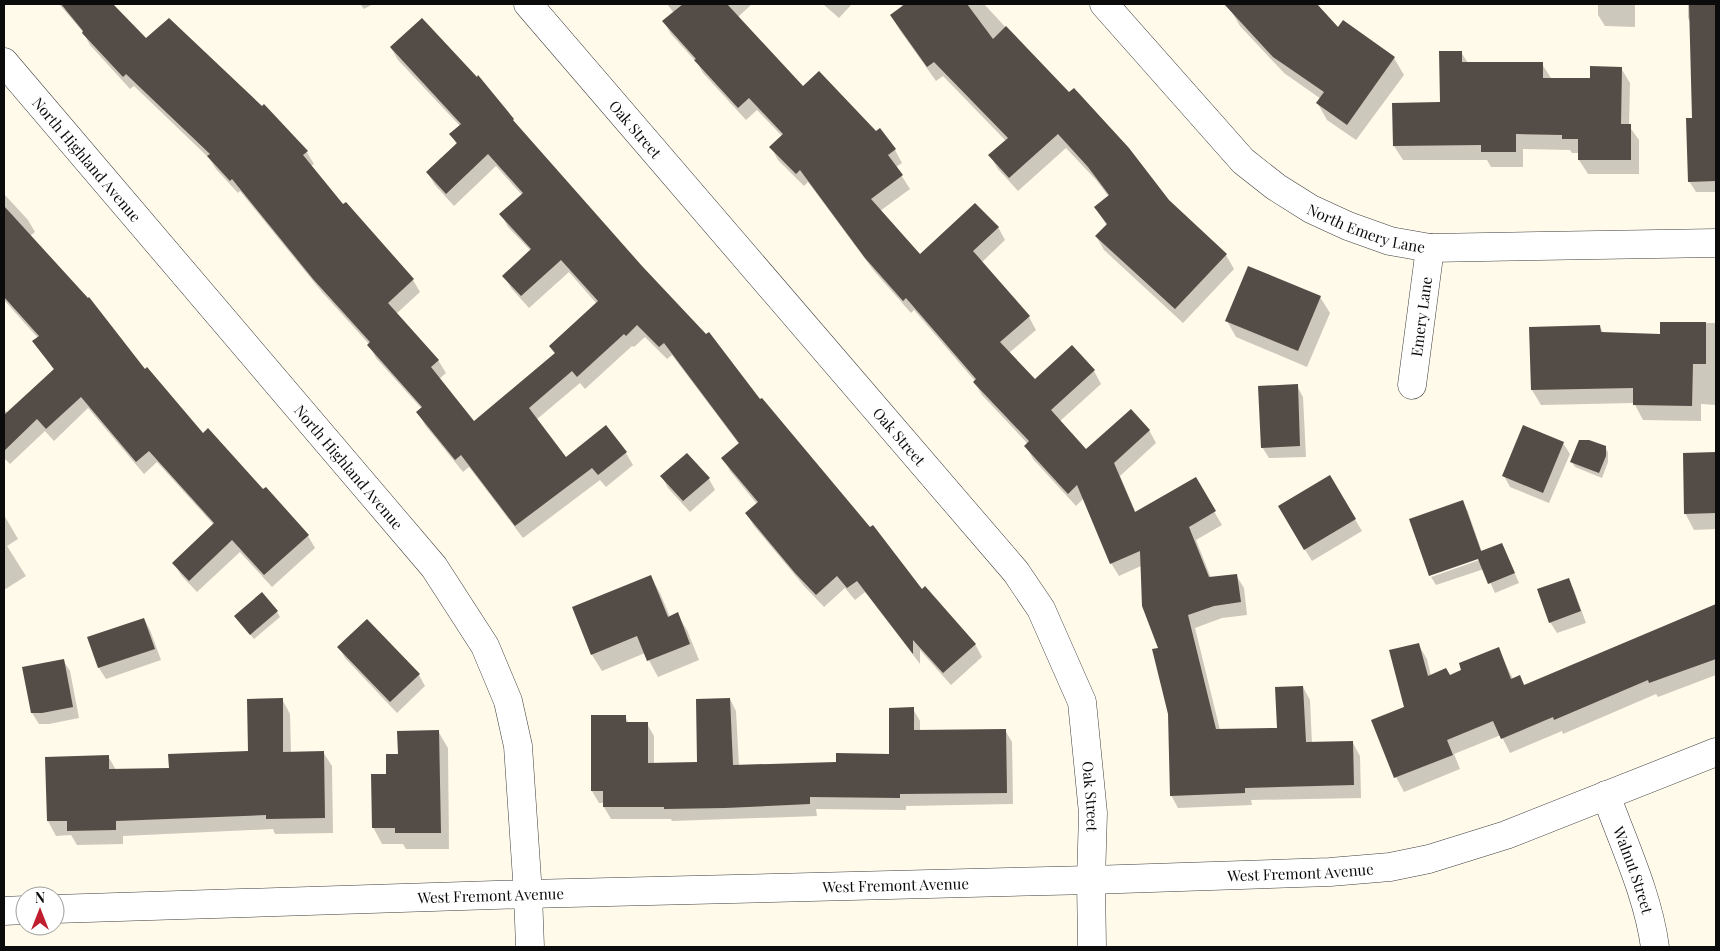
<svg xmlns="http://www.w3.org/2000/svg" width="1720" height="951" viewBox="0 0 1720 951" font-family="'Playfair Display',serif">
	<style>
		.shadow { fill: #0003 }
		.building { fill: #544c47 }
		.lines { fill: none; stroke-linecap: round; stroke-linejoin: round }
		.minor-casing { stroke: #3e3e3e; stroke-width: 29 }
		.minor { stroke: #fff; stroke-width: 28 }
		.labels { text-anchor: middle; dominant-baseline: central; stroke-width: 5; stroke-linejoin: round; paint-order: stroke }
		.street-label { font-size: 15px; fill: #0b0b0b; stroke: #fff }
	</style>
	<rect width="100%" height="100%" fill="#fffaea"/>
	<path class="shadow" d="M 59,4 L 112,4 L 145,40 L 306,151 L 314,164 L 311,166 L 343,206 L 346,204 L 413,280 L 420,292 L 396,314 L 438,360 L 446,373 L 439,379 L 474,423 L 555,354 L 551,347 L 597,304 L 569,272 L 529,308 L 511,288 L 504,276 L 531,251 L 508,227 L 501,214 L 522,195 L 496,166 L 454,206 L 435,185 L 427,172 L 457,145 L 451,134 L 460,126 L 398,60 L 391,48 L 513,120 L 518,128 L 759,401 L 921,591 L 975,644 L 982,657 L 951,685 L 920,650 L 920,664 L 865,592 L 855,600 L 845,588 L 824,607 L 804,586 L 754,526 L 746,513 L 757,504 L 730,471 L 723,458 L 739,444 L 672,355 L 667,359 L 645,337 L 634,347 L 632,346 L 585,389 L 580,383 L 536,420 L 566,459 L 606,427 L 626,453 L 633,465 L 606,487 L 600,480 L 523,538 L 469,467 L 463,472 L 425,425 L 418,412 L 422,409 L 376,358 L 369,344 L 322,292 L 240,191 L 238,193 L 216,169 L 209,158 L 134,86 L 130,89 L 90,45 L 83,32 Z
		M 360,4 L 373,4 L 364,9 Z
		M 667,4 L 752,4 L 738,17 L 803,88 L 876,132 L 895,150 L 902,163 L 896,167 L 910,189 L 880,211 L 920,256 L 998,227 L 1005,240 L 981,263 L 1029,317 L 1036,330 L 1009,353 L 1035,381 L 1094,371 L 1101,384 L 1059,422 L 1086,451 L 1149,430 L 1156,443 L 1120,476 L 1136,513 L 1195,479 L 1222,525 L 1196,540 L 1211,578 L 1236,575 L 1244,588 L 1247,615 L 1222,618 L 1195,628 L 1220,730 L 1278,729 L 1303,687 L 1310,700 L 1312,744 L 1353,743 L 1360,756 L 1361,798 L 1251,800 L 1252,805 L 1178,808 L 1171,795 L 1169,714 L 1159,648 L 1141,566 L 1119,576 L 1111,563 L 1084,498 L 1076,506 L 1033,459 L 1026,446 L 1028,444 L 982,395 L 974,382 L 975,381 L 914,310 L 911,313 L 874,271 L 808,182 L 804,186 L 778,160 L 771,147 L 782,136 L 757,110 L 746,120 L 703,73 L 698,64 L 671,34 L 664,22 L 674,13 Z
		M 823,4 L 852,4 L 839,18 Z
		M 900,4 L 984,4 L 1168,201 L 1226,255 L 1234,269 L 1183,323 L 1104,250 L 1096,236 L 1107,226 L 1096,208 L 1109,197 L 1097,181 L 1066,148 L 1018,191 L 998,169 L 990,155 L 1006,141 L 943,76 L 936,81 L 899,29 L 891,15 L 903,7 Z
		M 1236,4 L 1315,4 L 1338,29 L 1394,58 L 1404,75 L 1356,140 L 1327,120 L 1318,104 L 1321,99 L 1284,73 L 1240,26 L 1230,9 Z
		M 1598,4 L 1635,4 L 1635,27 L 1605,26 L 1598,15 Z
		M 1688,4 L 1716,4 L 1716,192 L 1696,192 L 1689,181 L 1693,119 L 1691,23 L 1688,18 Z
		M 1461,52 L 1468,63 L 1542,64 L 1551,78 L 1591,80 L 1621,68 L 1630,83 L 1629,126 L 1639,140 L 1639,174 L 1588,174 L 1579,160 L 1579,153 L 1572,153 L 1570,150 L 1523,149 L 1523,167 L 1491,167 L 1487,160 L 1403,160 L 1394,146 L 1441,104 Z
		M 4,194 L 28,220 L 35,232 L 30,236 L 145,371 L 203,435 L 263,491 L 308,536 L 315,548 L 272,587 L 240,552 L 197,592 L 181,575 L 174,563 L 214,525 L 157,462 L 144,474 L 88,408 L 54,441 L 45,431 L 10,464 L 4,458 L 4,412 L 6,411 L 8,413 L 54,370 L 34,341 L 38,338 L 4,300 L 4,271 L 8,267 L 4,263 Z
		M 1320,297 L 1330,313 L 1307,367 L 1236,337 L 1227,321 Z
		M 1661,323 L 1716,323 L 1716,405 L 1701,404 L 1701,421 L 1643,420 L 1634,403 L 1541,405 L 1532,390 L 1600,327 L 1604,334 L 1661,335 Z
		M 1297,386 L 1303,397 L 1306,457 L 1269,458 L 1262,447 Z
		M 1563,443 L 1570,454 L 1549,503 L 1510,487 L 1504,476 Z
		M 1605,447 L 1608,452 L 1608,462 L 1602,478 L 1575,467 L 1572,462 Z
		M 1684,454 L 1716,454 L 1716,529 L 1694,530 L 1685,513 Z
		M 1329,476 L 1362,531 L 1312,561 L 1279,507 Z
		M 662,477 L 709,479 L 715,490 L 690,512 L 668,488 Z
		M 1463,502 L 1468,512 L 1482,552 L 1502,544 L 1519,583 L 1495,593 L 1484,569 L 1436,585 L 1431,577 L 1485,558 L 1484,556 L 1430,574 Z
		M 4,515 L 18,539 L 7,546 L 26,576 L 4,590 Z
		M 651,577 L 660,593 L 670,617 L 677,614 L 687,630 L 699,660 L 658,677 L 645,653 L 602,671 L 592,655 Z
		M 1568,579 L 1574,590 L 1586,623 L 1557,633 L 1550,622 Z
		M 1716,605 L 1716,675 L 1658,697 L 1656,694 L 1563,734 L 1562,731 L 1510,753 L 1501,735 L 1454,754 L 1460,769 L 1404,792 L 1396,777 L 1406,708 L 1418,644 L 1427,659 L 1431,676 L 1450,677 L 1498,649 L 1513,679 L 1520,677 L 1525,686 Z
		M 277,612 L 280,617 L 254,639 L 239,621 Z
		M 144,619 L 150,630 L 161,660 L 106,679 L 99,668 L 89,638 Z
		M 339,647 L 419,675 L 425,686 L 397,713 L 345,658 Z
		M 63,660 L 70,671 L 79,718 L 49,724 L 39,724 L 32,713 Z
		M 282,699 L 290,714 L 291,753 L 323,752 L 332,766 L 333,833 L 275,834 L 273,829 L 123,836 L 123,844 L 77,845 L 71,835 L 56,836 L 48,821 L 47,758 L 108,756 L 116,770 L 170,769 L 249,752 Z
		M 730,699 L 736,711 L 739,766 L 837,764 L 891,755 L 913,709 L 920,721 L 920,731 L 1005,730 L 1012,742 L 1013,804 L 906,806 L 906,810 L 816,809 L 817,816 L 672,821 L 671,819 L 611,819 L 604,807 L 604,803 L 599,803 L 592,791 L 625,716 L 629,724 L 647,724 L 654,736 L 654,764 L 699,764 Z
		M 438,731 L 448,748 L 449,849 L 406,849 L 403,844 L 382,844 L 373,827 L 387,775 L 399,755 Z"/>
	<path class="building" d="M 61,4 L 113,4 L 146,38 L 169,18 L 262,106 L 264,104 L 308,151 L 303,155 L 343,204 L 346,202 L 414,279 L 388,303 L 439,360 L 431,367 L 474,421 L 555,353 L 549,346 L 598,301 L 561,260 L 521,296 L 502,276 L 531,249 L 499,214 L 523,193 L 488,154 L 446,194 L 426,172 L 457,143 L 449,134 L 461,124 L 390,47 L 422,18 L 477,77 L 478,75 L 514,119 L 513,120 L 642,266 L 706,334 L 709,332 L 760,399 L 762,398 L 870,527 L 873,525 L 922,589 L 925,586 L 976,644 L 943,673 L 913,640 L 913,654 L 857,581 L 847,588 L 837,576 L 816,595 L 795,573 L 745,513 L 758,502 L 721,458 L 739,443 L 664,343 L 659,347 L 637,325 L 626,336 L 624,334 L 577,377 L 572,371 L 529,408 L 566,457 L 606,425 L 627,452 L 598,475 L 592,468 L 515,526 L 461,455 L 455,460 L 416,412 L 422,407 L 367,345 L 370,342 L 313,279 L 232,179 L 230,181 L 207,156 L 210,154 L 126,74 L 123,77 L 82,33 L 83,31 Z
		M 683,4 L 727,4 L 803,86 L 819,71 L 876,131 L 880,128 L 896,149 L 888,155 L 903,175 L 871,199 L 920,254 L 975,203 L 999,227 L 973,251 L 1030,316 L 1000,342 L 1035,379 L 1072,345 L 1095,370 L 1051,410 L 1086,449 L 1131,409 L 1150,430 L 1114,463 L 1135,512 L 1196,477 L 1216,511 L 1189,527 L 1209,577 L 1237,574 L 1241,602 L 1214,606 L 1188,615 L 1216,729 L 1277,728 L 1275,687 L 1303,686 L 1306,742 L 1353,741 L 1354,785 L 1245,788 L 1245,793 L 1170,796 L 1168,714 L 1152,649 L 1158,648 L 1142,606 L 1140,551 L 1110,564 L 1077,485 L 1068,494 L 1024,446 L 1029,441 L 973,382 L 976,379 L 906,298 L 903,301 L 865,258 L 800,170 L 796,174 L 769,147 L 783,134 L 749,98 L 738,108 L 694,60 L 696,59 L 662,21 Z
		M 905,4 L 967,4 L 993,39 L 1006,26 L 1069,92 L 1074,88 L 1129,148 L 1169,200 L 1227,254 L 1175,309 L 1095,236 L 1107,224 L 1094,207 L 1109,195 L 1088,167 L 1058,134 L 1009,178 L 988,155 L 1008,138 L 934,62 L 927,67 L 890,15 Z
		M 1224,4 L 1317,4 L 1338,27 L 1343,20 L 1395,57 L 1347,125 L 1316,103 L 1324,92 L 1273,57 Z
		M 1689,4 L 1716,4 L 1716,181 L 1688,182 L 1686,118 L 1692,118 Z
		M 1439,51 L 1462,51 L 1462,62 L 1543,62 L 1543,78 L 1590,78 L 1590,66 L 1622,67 L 1621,124 L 1631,124 L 1631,160 L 1578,160 L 1578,139 L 1562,139 L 1562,135 L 1516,134 L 1516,152 L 1481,152 L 1481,145 L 1393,146 L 1392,103 L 1440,102 Z
		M 4,206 L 88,298 L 89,297 L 145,369 L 147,367 L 203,433 L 208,428 L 263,489 L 266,487 L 309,535 L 264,575 L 232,540 L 189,581 L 172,563 L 214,523 L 149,451 L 136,462 L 81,397 L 46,429 L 37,419 L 4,451 L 4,415 L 54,369 L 32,341 L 39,336 L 4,297 Z
		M 1248,266 L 1321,296 L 1298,351 L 1225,321 Z
		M 1660,322 L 1706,322 L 1706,364 L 1693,364 L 1692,406 L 1633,405 L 1633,388 L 1531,390 L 1529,327 L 1600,325 L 1601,332 L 1660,334 Z
		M 1298,384 L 1300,446 L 1261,448 L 1258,386 Z
		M 1523,425 L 1564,442 L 1543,493 L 1502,476 Z
		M 1579,440 L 1589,440 L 1606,446 L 1606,456 L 1599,473 L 1570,462 Z
		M 1716,452 L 1716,513 L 1684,514 L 1683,453 Z
		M 687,453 L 710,478 L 683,501 L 660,476 Z
		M 1330,475 L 1356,519 L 1304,550 L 1278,506 Z
		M 1463,500 L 1481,551 L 1502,543 L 1515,573 L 1488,584 L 1478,559 L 1429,576 L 1409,519 Z
		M 651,575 L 668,617 L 678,612 L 690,644 L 647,661 L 637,636 L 591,655 L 572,607 Z
		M 1569,578 L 1581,611 L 1549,623 L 1537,589 Z
		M 262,592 L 278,611 L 250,635 L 234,616 Z
		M 1716,604 L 1716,659 L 1649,683 L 1648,680 L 1554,720 L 1553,717 L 1501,739 L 1493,721 L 1447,740 L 1453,755 L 1394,778 L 1371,720 L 1404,707 L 1389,650 L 1419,643 L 1428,676 L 1446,668 L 1450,675 L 1461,670 L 1459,663 L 1499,647 L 1511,679 L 1520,675 L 1524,685 Z
		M 144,618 L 155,649 L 98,668 L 87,637 Z
		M 367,619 L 420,674 L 390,702 L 337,647 Z
		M 64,659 L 73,707 L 42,713 L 31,713 L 22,667 Z
		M 283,698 L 283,752 L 324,751 L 325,818 L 266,819 L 266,815 L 116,821 L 116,830 L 67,831 L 67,821 L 47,821 L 45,757 L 109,755 L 109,769 L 169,768 L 168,754 L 248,751 L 247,699 Z
		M 730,698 L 733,765 L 836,762 L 836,753 L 889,754 L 889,708 L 914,707 L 914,730 L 1006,729 L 1007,793 L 900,794 L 900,798 L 810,797 L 810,804 L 725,808 L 664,809 L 664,807 L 603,807 L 603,791 L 591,791 L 591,715 L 626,715 L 626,722 L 648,722 L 648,763 L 697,762 L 696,699 Z
		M 439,730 L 441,833 L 395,833 L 395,828 L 372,828 L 371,774 L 386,774 L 386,754 L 398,754 L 397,731 Z"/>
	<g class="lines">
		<g class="minor-casing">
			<g id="minor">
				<path id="s1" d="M 528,4 L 1016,572 L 1041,609 L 1082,702 L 1093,813 L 1091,880 L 1092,947"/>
				<path id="s2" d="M 1104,4 L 1243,161 L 1276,187 L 1311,209 L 1348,226 L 1390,241 L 1430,248 L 1716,243"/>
				<path id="s3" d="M 4,62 L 434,567 L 485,646 L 508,701 L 518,746 L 528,894 L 530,947"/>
				<path id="s4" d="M 1412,385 L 1430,248"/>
				<path id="s5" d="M 1606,795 C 1624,845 1648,895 1655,947"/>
				<path id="s6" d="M 55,909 L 528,894 L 1091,880 L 1330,872 L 1390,867 L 1429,859 L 1506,835 L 1716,752"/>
				<path d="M 4,911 L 25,910"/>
			</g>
		</g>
		<use href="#minor" class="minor"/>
	</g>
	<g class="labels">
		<g class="street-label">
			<text stroke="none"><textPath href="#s1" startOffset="165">Oak Street</textPath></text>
			<text stroke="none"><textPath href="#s3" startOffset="128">North Highland Avenue</textPath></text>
			<text stroke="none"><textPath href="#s2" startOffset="352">North Emery Lane</textPath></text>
			<text stroke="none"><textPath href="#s4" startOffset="69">Emery Lane</textPath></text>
			<text stroke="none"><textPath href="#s1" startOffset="570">Oak Street</textPath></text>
			<text stroke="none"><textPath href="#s3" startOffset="532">North Highland Avenue</textPath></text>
			<text stroke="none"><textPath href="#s1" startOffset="990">Oak Street</textPath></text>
			<text stroke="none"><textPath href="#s5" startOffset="80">Walnut Street</textPath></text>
			<text stroke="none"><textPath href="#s6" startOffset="1246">West Fremont Avenue</textPath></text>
			<text stroke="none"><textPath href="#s6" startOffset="841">West Fremont Avenue</textPath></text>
			<text stroke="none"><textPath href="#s6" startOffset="436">West Fremont Avenue</textPath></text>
		</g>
	</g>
	<rect width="1720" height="951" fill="none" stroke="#0b0b0b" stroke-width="10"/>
	<g transform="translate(40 911)"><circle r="24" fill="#ffffff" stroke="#9d9d9d"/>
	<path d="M0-4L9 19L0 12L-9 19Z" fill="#c11e2d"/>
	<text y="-8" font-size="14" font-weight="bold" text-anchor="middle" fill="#0b0b0b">N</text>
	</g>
</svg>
